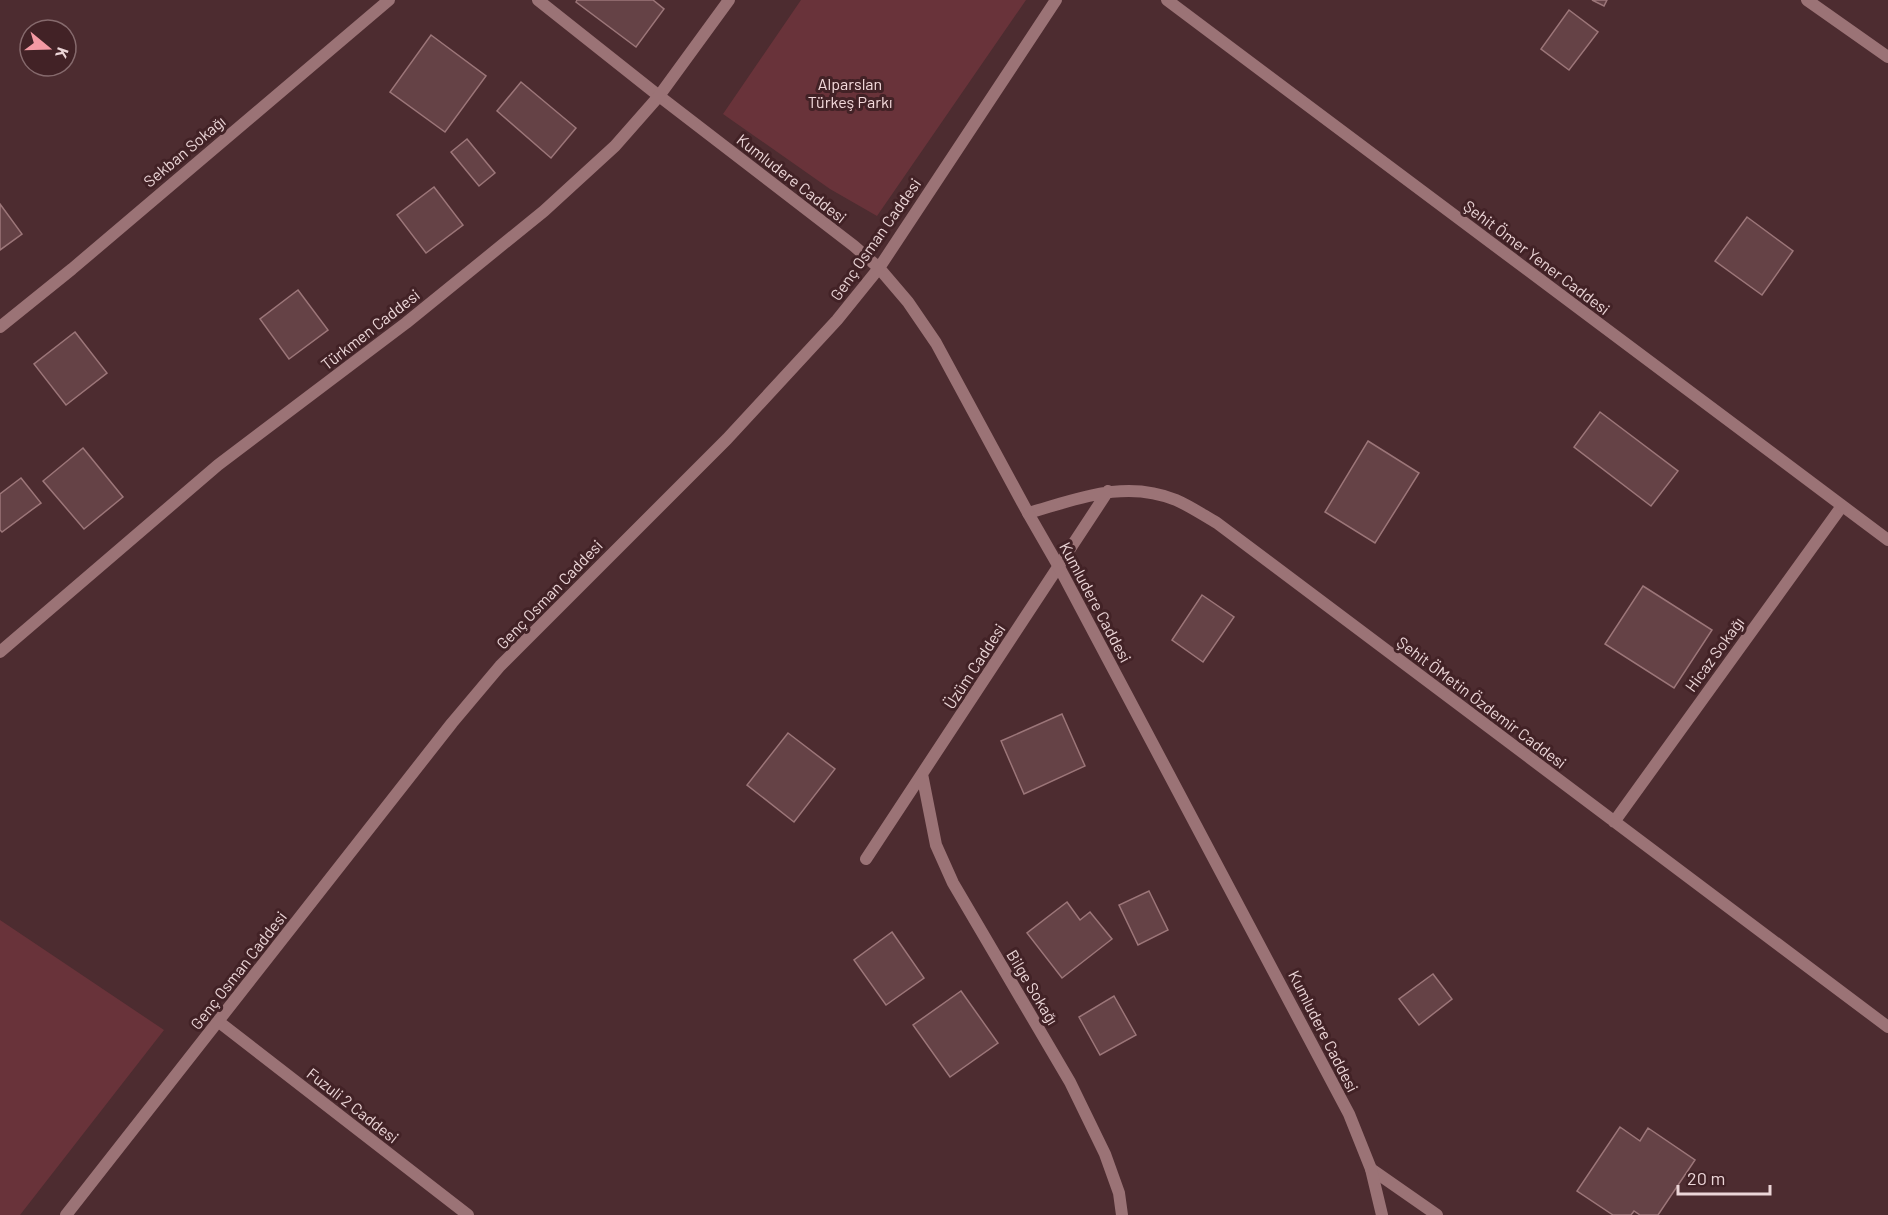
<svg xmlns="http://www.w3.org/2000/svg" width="1888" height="1215" viewBox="0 0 1888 1215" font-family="Barlow,sans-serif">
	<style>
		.green { fill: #69333a }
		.building { fill: #654246; stroke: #9c7679; stroke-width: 1.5 }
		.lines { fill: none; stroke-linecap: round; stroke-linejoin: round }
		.service { stroke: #9b7376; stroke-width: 12 }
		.minor { stroke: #9b7376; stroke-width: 12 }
		.tertiary { stroke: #9b7376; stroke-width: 12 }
		.labels { text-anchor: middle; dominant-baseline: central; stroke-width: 6; stroke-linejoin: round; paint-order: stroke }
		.park-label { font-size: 16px; fill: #f3d9db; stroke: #422226 }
		.street-label { font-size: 16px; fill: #ecd6d8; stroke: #422226 }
	</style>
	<rect width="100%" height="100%" fill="#4d2c30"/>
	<path class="green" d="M 801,0 L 1026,0 L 877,216 L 830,189 L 723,114 Z
		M 0,920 L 164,1030 L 20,1215 L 0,1215 Z"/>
	<path class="building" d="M 577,0 L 653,0 L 664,9 L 636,47 L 576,2 Z
		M 1592,0 L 1607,0 L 1604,6 Z
		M 1569,10 L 1598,32 L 1569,70 L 1541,49 Z
		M 431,35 L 486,76 L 445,132 L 390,92 Z
		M 521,82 L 576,128 L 551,158 L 497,111 Z
		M 467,139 L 495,173 L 479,186 L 451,152 Z
		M 434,187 L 463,225 L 426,253 L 397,215 Z
		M 0,204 L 22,234 L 0,250 Z
		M 1747,217 L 1793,251 L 1762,295 L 1715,261 Z
		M 298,290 L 328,330 L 289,359 L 260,319 Z
		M 75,332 L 107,373 L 66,405 L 34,364 Z
		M 1600,412 L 1678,471 L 1651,506 L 1574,447 Z
		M 1368,441 L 1419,473 L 1375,543 L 1325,512 Z
		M 83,448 L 123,497 L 84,529 L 43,481 Z
		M 21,478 L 41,503 L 2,532 L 0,530 L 0,494 Z
		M 1643,586 L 1712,630 L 1674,688 L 1605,644 Z
		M 1202,595 L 1234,617 L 1203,662 L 1172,640 Z
		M 1062,714 L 1085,766 L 1024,794 L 1001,741 Z
		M 788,733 L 835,769 L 794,822 L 747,785 Z
		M 1149,891 L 1168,930 L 1138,945 L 1119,905 Z
		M 1067,902 L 1080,920 L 1090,912 L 1112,939 L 1062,978 L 1027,933 Z
		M 892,932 L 924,978 L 886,1005 L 854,960 Z
		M 1433,974 L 1452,999 L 1419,1025 L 1399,999 Z
		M 961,991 L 998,1043 L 950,1077 L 913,1025 Z
		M 1114,996 L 1136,1035 L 1100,1055 L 1079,1017 Z
		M 1620,1127 L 1640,1141 L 1648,1128 L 1695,1160 L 1658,1215 L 1640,1215 L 1634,1211 L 1631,1215 L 1613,1215 L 1577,1191 Z"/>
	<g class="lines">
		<path class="service" d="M 1807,0 L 1888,57"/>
		<path class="minor" d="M 538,0 L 659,96
			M 0,327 L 72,269 L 389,0
			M 1028,513 C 1078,499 1125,479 1176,500 C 1190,506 1203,515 1217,523 L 1888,1027
			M 922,774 L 936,845 L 953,883 L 1070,1082 L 1105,1154 L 1119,1193 L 1122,1215
			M 1614,822 L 1842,506
			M 866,859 L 1108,491
			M 1371,1169 L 1437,1215"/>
		<path class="tertiary" d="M 1167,0 L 1888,540
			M 659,96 L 854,246 L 879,268 L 908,302 L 936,343 L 1028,513 L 1059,567 L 1349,1114 L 1371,1169 L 1382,1215
			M 0,652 L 218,465 L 406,323 L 544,211 L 615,146 L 659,96 L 729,0
			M 219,1022 L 468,1215
			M 66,1215 L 452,723 L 500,666 L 727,439 L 837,320 L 879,268 L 1056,0"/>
	</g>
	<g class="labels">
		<g class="park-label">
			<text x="850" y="83">Alparslan<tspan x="850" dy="18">Türkeş Parkı</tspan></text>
		</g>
		<g class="street-label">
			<text transform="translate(184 151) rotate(-40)">Sekban Sokağı</text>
			<text transform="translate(792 178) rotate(38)">Kumludere Caddesi</text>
			<text transform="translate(875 239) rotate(-55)">Genç Osman Caddesi</text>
			<text transform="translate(1537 257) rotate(37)">Şehit Ömer Yener Caddesi</text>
			<text transform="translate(370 329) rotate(-38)">Türkmen Caddesi</text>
			<text transform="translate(549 594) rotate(-46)">Genç Osman Caddesi</text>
			<text transform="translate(1096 602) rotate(62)">Kumludere Caddesi</text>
			<text transform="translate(1714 654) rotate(-54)">Hicaz Sokağı</text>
			<text transform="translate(974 666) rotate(-57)">Üzüm Caddesi</text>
			<text transform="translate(1482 702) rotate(37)">Şehit ÖMetin Özdemir Caddesi</text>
			<text transform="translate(238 970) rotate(-52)">Genç Osman Caddesi</text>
			<text transform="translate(1033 987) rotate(59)">Bilge Sokağı</text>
			<text transform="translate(1324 1031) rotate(63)">Kumludere Caddesi</text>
			<text transform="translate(353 1105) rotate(38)">Fuzuli 2 Caddesi</text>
		</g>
	</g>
	<g transform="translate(48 48) rotate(109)"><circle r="28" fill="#422226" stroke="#866a6d" stroke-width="1.5"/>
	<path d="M0-4.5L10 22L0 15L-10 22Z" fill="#f49aa4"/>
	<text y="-9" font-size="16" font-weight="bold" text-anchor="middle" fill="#ecd6d8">K</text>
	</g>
	<path d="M1678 1185v9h92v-9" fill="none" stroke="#ecd6d8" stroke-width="3"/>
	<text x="1687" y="1185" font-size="18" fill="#ecd6d8" stroke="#422226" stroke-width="4.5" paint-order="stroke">20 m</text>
</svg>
